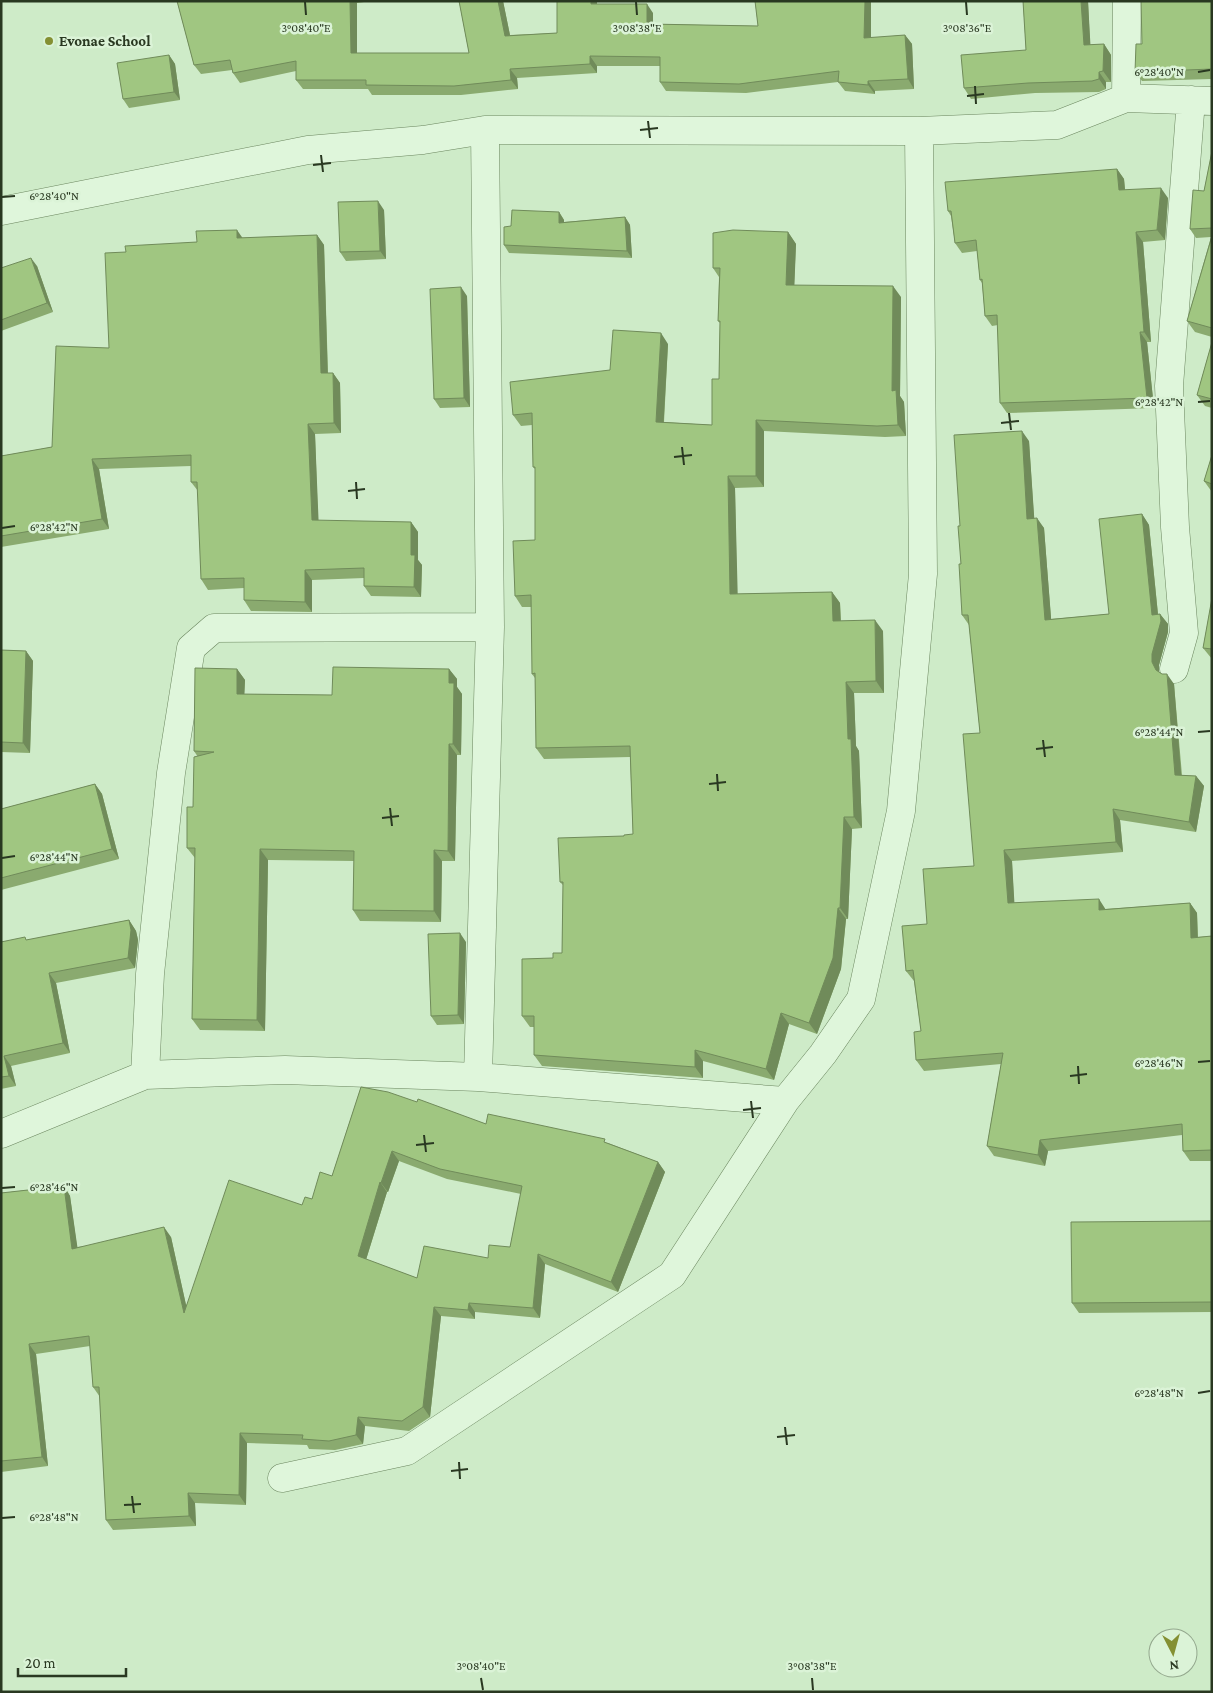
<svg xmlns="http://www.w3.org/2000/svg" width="1213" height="1693" viewBox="0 0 1213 1693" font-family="'Crimson Pro',serif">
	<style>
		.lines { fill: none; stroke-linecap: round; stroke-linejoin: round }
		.minor-casing { stroke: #6b865f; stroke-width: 29 }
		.minor { stroke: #dff6db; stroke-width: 28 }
		.wall { fill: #8aaa6f; fill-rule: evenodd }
		.shaded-wall { fill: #708b5a }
		.building { fill: #a0c681; stroke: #708b5a; fill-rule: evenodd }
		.ticks { fill: none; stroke: #293821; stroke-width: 2 }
		.poi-dot { fill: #849033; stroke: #dbf3d7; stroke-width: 2 }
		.labels { text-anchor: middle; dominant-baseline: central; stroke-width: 5; stroke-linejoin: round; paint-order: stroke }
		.poi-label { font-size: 15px; font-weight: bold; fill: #293821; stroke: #dbf3d7; text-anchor: start }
		.ticks-label { font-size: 12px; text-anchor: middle; fill: #293821; stroke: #dbf3d7; stroke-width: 5; stroke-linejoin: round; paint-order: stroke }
	</style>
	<rect width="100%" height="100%" fill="#ceebc8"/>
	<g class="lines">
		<g class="minor-casing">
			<path id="minor" d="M 1126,98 L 1127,1
				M 1,211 L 308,150 L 423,140 L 485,130 L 919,131 L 1057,125 L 1126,98 L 1212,101
				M 1174,669 L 1184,633 L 1175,527 L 1169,386 L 1191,100
				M 145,1075 L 150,974 L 171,773 L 191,648 L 214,628 L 490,627
				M 478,1077 L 490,627 L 485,130
				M 1,1134 L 145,1075 L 285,1070 L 478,1077 L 785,1101
				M 282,1478 L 407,1451 L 672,1275 L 785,1101 L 823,1054 L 861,999 L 901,811 L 923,574 L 919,131"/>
		</g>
		<use href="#minor" class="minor"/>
	</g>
	<path class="wall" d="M 177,1 L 371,1 L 357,3 L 357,53 L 469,53 L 459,1 L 503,1 L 510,35 L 557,33 L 597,4 L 653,13 L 653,24 L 758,26 L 755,1 L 871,1 L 871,38 L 905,35 L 912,44 L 914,89 L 875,91 L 875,94 L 845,91 L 838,82 L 746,93 L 666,91 L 660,82 L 660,66 L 597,66 L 597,73 L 517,78 L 518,89 L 461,95 L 372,95 L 368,89 L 303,89 L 296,80 L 296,71 L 240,83 L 233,73 L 232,70 L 201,74 L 194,65 Z
		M 1023,1 L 1088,1 L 1090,45 L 1104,44 L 1111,55 L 1111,82 L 1106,82 L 1106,89 L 1099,92 L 1035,93 L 971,99 L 964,88 L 1026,50 Z
		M 1212,1 L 1212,79 L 1142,81 L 1135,72 L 1142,44 Z
		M 169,55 L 175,64 L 180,100 L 129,108 L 123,99 Z
		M 1212,151 L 1212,337 L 1195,332 L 1187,321 L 1211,237 L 1196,238 L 1190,229 L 1204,191 Z
		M 1117,169 L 1124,179 L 1125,190 L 1168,198 L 1165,240 L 1143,242 L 1151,342 L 1147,342 L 1154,408 L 1007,413 L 1000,403 L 998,325 L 992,326 L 985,316 L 982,283 L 980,280 L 977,251 L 962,253 L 955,243 L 951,216 L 948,211 Z
		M 384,210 L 386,259 L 346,261 L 340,252 Z
		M 559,212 L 564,220 L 564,222 L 625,217 L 630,225 L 632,258 L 509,253 L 504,245 Z
		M 788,232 L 796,244 L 794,285 L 901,297 L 900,396 L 904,402 L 906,436 L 885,437 L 764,431 L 764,487 L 735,488 L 737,594 L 832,592 L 840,603 L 841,621 L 883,631 L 884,693 L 854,693 L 856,746 L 859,751 L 862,828 L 852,829 L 848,919 L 846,919 L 841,969 L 817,1034 L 789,1024 L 774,1080 L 703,1061 L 703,1078 L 542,1066 L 534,1055 L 534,1027 L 530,1027 L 522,1016 L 553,958 L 562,953 L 563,885 L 560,882 L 624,836 L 633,834 L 630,757 L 544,759 L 536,748 L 535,678 L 532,674 L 532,607 L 522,607 L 515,596 L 535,540 L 535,469 L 533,467 L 532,425 L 521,426 L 513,415 L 668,344 L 664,422 L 712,425 L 719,379 L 720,323 L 718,321 L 719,277 L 713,268 Z
		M 317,235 L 324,245 L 328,373 L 333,373 L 340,383 L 341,433 L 315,434 L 318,521 L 411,522 L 418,532 L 418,560 L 422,565 L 421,597 L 371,596 L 364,586 L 364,578 L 312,580 L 312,612 L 251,611 L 244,600 L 244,588 L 208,590 L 201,579 L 198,491 L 191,482 L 191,466 L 99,469 L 109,529 L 1,547 L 1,456 L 52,447 L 109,348 L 126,252 L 197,242 L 242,238 Z
		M 37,266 L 53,312 L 1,331 L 1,268 Z
		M 467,296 L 470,407 L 440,408 L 434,399 Z
		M 1212,342 L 1212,408 L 1205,406 L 1197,395 Z
		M 1029,441 L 1034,518 L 1044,528 L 1051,619 L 1109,614 L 1142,514 L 1149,525 L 1158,614 L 1160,614 L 1168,624 L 1168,632 L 1159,665 L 1159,672 L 1174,684 L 1182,775 L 1196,776 L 1204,786 L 1196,832 L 1120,820 L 1123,852 L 1012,861 L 1014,903 L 1106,909 L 1190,903 L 1197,913 L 1198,937 L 1212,936 L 1212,1161 L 1190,1161 L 1183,1151 L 1182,1135 L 1048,1151 L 1045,1166 L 994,1156 L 987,1146 L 1001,1064 L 924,1071 L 916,1060 L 921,1031 L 914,981 L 906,971 L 927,924 L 974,866 L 980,733 L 969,625 L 962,615 L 960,526 Z
		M 1212,455 L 1212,492 L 1204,481 Z
		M 1212,598 L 1212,659 L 1203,648 Z
		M 1,650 L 26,651 L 33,661 L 30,753 L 1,752 Z
		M 237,669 L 245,680 L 244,694 L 332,695 L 449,669 L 457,679 L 457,687 L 462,694 L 461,755 L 457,755 L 455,861 L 442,861 L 441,922 L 360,921 L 353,910 L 354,861 L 268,860 L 265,1031 L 200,1030 L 192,1019 L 195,858 L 187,848 L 193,807 L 198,757 L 194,751 Z
		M 95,784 L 102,794 L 119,859 L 1,890 L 1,809 Z
		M 129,920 L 136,931 L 138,940 L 135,968 L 56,983 L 70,1053 L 11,1066 L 16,1086 L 1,1089 L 1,942 L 27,940 Z
		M 466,942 L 464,1024 L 437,1025 L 431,1016 Z
		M 361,1087 L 486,1124 L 608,1143 L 658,1162 L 665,1172 L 618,1292 L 545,1264 L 540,1318 L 475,1312 L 475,1319 L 441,1316 L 430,1417 L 409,1431 L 365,1426 L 363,1444 L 335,1450 L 309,1449 L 307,1445 L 247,1443 L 246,1505 L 195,1503 L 196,1526 L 113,1530 L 106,1520 L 100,1397 L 93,1387 L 90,1346 L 36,1354 L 48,1466 L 1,1472 L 1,1193 L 64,1186 L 70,1196 L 77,1247 L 171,1237 L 186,1305 L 302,1205 L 312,1199 L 332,1176 ZM 399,1161 L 447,1179 L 521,1194 L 510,1247 L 488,1258 L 417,1278 L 366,1260 L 387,1192 L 388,1192 Z
		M 1212,1221 L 1212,1312 L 1079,1313 L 1072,1303 Z"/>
	<path class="shaded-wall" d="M 350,1 L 356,1 L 357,3 L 357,62 L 351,53 Z
		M 498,1 L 503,1 L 512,45 L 505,36 Z
		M 591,1 L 597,1 L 597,14 L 591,4 Z
		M 865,1 L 871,1 L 871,48 L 864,38 Z
		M 1081,1 L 1088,1 L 1091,55 L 1084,45 Z
		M 647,4 L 653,13 L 653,33 L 647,24 Z
		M 905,35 L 912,44 L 914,89 L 908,79 Z
		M 1104,44 L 1111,55 L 1111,82 L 1103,71 Z
		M 169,55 L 175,64 L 180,100 L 174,92 Z
		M 590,56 L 597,66 L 597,73 L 590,64 Z
		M 510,69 L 517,78 L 518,89 L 511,80 Z
		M 1099,72 L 1106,82 L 1106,89 L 1099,79 Z
		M 868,81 L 875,91 L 875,94 L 868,85 Z
		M 1117,169 L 1124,179 L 1126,200 L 1119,190 Z
		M 1161,188 L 1168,198 L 1165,240 L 1157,230 Z
		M 378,201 L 384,210 L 386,259 L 380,251 Z
		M 559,212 L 564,220 L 564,230 L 559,223 Z
		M 625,217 L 630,225 L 632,258 L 627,251 Z
		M 237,230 L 244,240 L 237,238 Z
		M 788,232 L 796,244 L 794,296 L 786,285 Z
		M 1136,232 L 1143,242 L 1151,342 L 1144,332 Z
		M 317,235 L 324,245 L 328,383 L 321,373 Z
		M 31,258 L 37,266 L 53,312 L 47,303 Z
		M 893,286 L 901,297 L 900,396 L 904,402 L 906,436 L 898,425 L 892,391 Z
		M 461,287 L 467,296 L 470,407 L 464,398 Z
		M 1140,332 L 1147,342 L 1154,408 L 1147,398 Z
		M 661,333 L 668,344 L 663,433 L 656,422 Z
		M 333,373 L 340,383 L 341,433 L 334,423 Z
		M 756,420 L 764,431 L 764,487 L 756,476 Z
		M 308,424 L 315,434 L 319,531 L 312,520 Z
		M 1022,431 L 1029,441 L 1035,529 L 1027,519 Z
		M 92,459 L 99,469 L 109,529 L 102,519 Z
		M 728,476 L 735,488 L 738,606 L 730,594 Z
		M 1142,514 L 1149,525 L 1159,625 L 1152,615 Z
		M 1037,518 L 1044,528 L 1052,630 L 1045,620 Z
		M 411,522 L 418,532 L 418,560 L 422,565 L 421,597 L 414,587 L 411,555 Z
		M 305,570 L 312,580 L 312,612 L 305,602 Z
		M 832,592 L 840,603 L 841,632 L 833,621 Z
		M 1160,614 L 1168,624 L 1168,632 L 1159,665 L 1159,672 L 1156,670 L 1152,662 L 1152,654 Z
		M 875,620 L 883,631 L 884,693 L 876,681 Z
		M 26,651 L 33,661 L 30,753 L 23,743 Z
		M 237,669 L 245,680 L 244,705 L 237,694 Z
		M 449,669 L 457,679 L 457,687 L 462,694 L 461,755 L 453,744 L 449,683 Z
		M 1167,674 L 1174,684 L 1182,785 L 1175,775 Z
		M 846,682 L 854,693 L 856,746 L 859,751 L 862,828 L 854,817 L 848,739 Z
		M 449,744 L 457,755 L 455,861 L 448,851 Z
		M 1196,776 L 1204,786 L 1196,832 L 1189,822 Z
		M 95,784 L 102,794 L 119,859 L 112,849 Z
		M 1113,809 L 1120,820 L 1123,852 L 1116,842 Z
		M 844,817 L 852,829 L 848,919 L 840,908 Z
		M 260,849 L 268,860 L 265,1031 L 257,1020 Z
		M 434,850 L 442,861 L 441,922 L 434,911 Z
		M 1004,850 L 1012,861 L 1015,913 L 1008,903 Z
		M 1099,899 L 1106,910 L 1099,910 Z
		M 1190,903 L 1197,913 L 1198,949 L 1191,938 Z
		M 838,908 L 846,919 L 841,969 L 817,1034 L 809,1023 Z
		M 129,920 L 136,931 L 138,940 L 135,968 L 128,958 Z
		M 460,933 L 466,942 L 464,1024 L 458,1015 Z
		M 49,973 L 56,983 L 70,1053 L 63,1043 Z
		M 781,1013 L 789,1024 L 774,1080 L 766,1069 Z
		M 695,1050 L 703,1061 L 703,1078 L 695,1067 Z
		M 4,1056 L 11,1066 L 16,1086 L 9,1076 Z
		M 1040,1140 L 1048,1151 L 1045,1166 L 1038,1155 Z
		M 392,1151 L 399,1161 L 388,1192 L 381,1183 Z
		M 658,1162 L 665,1172 L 618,1292 L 611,1282 Z
		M 380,1182 L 387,1192 L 364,1266 L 358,1256 Z
		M 64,1186 L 70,1196 L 79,1258 L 72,1249 Z
		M 164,1227 L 171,1237 L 190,1323 L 184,1313 Z
		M 538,1254 L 545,1264 L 540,1318 L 533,1308 Z
		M 469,1303 L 475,1312 L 475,1319 L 468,1310 Z
		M 434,1307 L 441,1316 L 430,1417 L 423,1407 Z
		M 29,1344 L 36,1354 L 48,1466 L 42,1457 Z
		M 358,1417 L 365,1426 L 363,1444 L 356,1435 Z
		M 240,1433 L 247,1443 L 246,1505 L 239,1495 Z
		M 188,1493 L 195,1503 L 196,1526 L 189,1516 Z"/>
	<path class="building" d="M 177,1 L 350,1 L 351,53 L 469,53 L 459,1 L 498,1 L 505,36 L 557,33 L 557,1 L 591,1 L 591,4 L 647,4 L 647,24 L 758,26 L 755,1 L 865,1 L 864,38 L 905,35 L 908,79 L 868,81 L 868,85 L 838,82 L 839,71 L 739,84 L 660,82 L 660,57 L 590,56 L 590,64 L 510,69 L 511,80 L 454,86 L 366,85 L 366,80 L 296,80 L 296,61 L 233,73 L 230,60 L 194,65 Z
		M 1023,1 L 1081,1 L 1084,45 L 1104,44 L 1103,71 L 1099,72 L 1099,79 L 1092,81 L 1028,83 L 964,88 L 961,55 L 1026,50 Z
		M 1141,1 L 1212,1 L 1212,69 L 1135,72 L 1136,44 L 1142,44 Z
		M 169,55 L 174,92 L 123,99 L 117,63 Z
		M 1212,151 L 1212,228 L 1190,229 L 1193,190 L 1204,191 Z
		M 1117,169 L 1119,190 L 1161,188 L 1157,230 L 1136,232 L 1144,332 L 1140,332 L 1147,398 L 1000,403 L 997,315 L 985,316 L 982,279 L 980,280 L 976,240 L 955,243 L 951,211 L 948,211 L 945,182 Z
		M 378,201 L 380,251 L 340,252 L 338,202 Z
		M 512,210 L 559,212 L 559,223 L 625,217 L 627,251 L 504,245 L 504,227 L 511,226 Z
		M 237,230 L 237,238 L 317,235 L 321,373 L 333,373 L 334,423 L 308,424 L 312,520 L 411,522 L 411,555 L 415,555 L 414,587 L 364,586 L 364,568 L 305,570 L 305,602 L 244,600 L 244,578 L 201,579 L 197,482 L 191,482 L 191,455 L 92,459 L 102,519 L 1,536 L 1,456 L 52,447 L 56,346 L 109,348 L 105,253 L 126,252 L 125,246 L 197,242 L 196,231 Z
		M 733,230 L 788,232 L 786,285 L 893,286 L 892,391 L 896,390 L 898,425 L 877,426 L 756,420 L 756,476 L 728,476 L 730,594 L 832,592 L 833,621 L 875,620 L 876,681 L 846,682 L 848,739 L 851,739 L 854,817 L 844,817 L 840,908 L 838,908 L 833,958 L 809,1023 L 781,1013 L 766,1069 L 695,1050 L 695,1067 L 534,1055 L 534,1016 L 522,1016 L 522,959 L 553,958 L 553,953 L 562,953 L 563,882 L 560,882 L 558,838 L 624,836 L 624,835 L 633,834 L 630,746 L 536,748 L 535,673 L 532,674 L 531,595 L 515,596 L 513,541 L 535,540 L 535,467 L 533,467 L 532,413 L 513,415 L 510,382 L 610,370 L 613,330 L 661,333 L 656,422 L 712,425 L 712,379 L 719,379 L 720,321 L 718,321 L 720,268 L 713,268 L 713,233 Z
		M 1212,236 L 1212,328 L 1187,321 Z
		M 31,258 L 47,303 L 1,320 L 1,268 Z
		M 461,287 L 464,398 L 434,399 L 430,289 Z
		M 1212,342 L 1212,399 L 1197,395 Z
		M 1022,431 L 1027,519 L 1037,518 L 1045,620 L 1109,614 L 1099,519 L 1142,514 L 1152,615 L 1160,614 L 1161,621 L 1152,654 L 1152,662 L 1156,670 L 1162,674 L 1167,674 L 1175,775 L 1196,776 L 1189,822 L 1113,809 L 1116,842 L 1004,850 L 1008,903 L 1099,899 L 1099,910 L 1190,903 L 1191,938 L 1212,936 L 1212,1150 L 1183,1151 L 1182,1124 L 1040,1140 L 1038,1155 L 987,1146 L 1003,1053 L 916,1060 L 914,1032 L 921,1031 L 913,970 L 906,971 L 902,926 L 927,924 L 923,869 L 974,866 L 963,734 L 980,733 L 968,615 L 962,615 L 959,564 L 961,564 L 958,526 L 960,526 L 954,435 Z
		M 1212,455 L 1212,484 L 1204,481 Z
		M 1212,598 L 1212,649 L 1203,648 Z
		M 1,650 L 26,651 L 23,743 L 1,742 Z
		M 333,667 L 449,669 L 449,683 L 454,683 L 453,744 L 449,744 L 448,851 L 434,850 L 434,911 L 353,910 L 354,851 L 260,849 L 257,1020 L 192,1019 L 195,848 L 187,848 L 187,807 L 193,807 L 194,757 L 214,752 L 194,751 L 195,668 L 237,669 L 237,694 L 332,695 Z
		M 95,784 L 112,849 L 1,878 L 1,809 Z
		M 129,920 L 131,930 L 128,958 L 49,973 L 63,1043 L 4,1056 L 9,1076 L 1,1077 L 1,942 L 25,937 L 26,940 Z
		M 460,933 L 458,1015 L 431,1016 L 428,934 Z
		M 361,1087 L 388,1092 L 417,1102 L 418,1099 L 486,1124 L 488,1114 L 605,1139 L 604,1142 L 658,1162 L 611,1282 L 538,1254 L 533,1308 L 469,1303 L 468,1310 L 434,1307 L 423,1407 L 402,1421 L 358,1417 L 356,1435 L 329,1441 L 302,1439 L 303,1435 L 240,1433 L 239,1495 L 188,1493 L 189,1516 L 106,1520 L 99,1387 L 93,1387 L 89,1336 L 29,1344 L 42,1457 L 1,1461 L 1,1193 L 64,1186 L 72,1249 L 164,1227 L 184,1313 L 229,1180 L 302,1205 L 305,1197 L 312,1199 L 320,1172 L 332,1176 ZM 392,1151 L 440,1169 L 522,1186 L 510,1247 L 489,1245 L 488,1258 L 424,1246 L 417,1278 L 358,1256 L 380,1182 L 381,1183 Z
		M 1212,1221 L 1212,1302 L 1072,1303 L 1071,1222 Z"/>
	<path class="ticks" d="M 305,2 L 306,15M 636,2 L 637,15M 966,2 L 967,15M 1198,72 L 1210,70M 975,86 L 976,104M 967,96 L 984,94M 648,121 L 650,138M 640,130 L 658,128M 321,155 L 323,172M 313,165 L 331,163M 2,197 L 15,196M 1198,402 L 1210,401M 1009,413 L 1011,430M 1001,423 L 1019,421M 682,447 L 684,465M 674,457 L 692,455M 356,482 L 357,499M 348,491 L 365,489M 2,528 L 15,526M 1198,732 L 1210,731M 1043,740 L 1045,757M 1036,749 L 1053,747M 717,774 L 718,791M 709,784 L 726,782M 390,808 L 392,826M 382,818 L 399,816M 2,858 L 15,856M 1198,1062 L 1210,1061M 1078,1066 L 1079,1084M 1070,1076 L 1087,1074M 751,1101 L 753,1118M 743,1110 L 761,1108M 424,1135 L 426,1152M 416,1145 L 434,1143M 2,1188 L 15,1187M 1198,1393 L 1210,1391M 785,1427 L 787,1445M 777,1437 L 795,1435M 459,1462 L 460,1479M 451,1471 L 468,1469M 132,1496 L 134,1513M 124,1505 L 141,1504M 2,1518 L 15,1517M 481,1678 L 483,1690M 812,1678 L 813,1690"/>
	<circle class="poi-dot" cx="49" cy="41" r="5"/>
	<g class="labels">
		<g class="poi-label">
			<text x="59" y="41">Evonae School</text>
		</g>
	</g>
	<g class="ticks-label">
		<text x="306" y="32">3°08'40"E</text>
		<text x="637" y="32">3°08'38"E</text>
		<text x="967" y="32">3°08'36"E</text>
		<text x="1159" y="76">6°28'40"N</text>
		<text x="54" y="200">6°28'40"N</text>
		<text x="1159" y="406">6°28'42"N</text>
		<text x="54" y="531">6°28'42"N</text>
		<text x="1159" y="736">6°28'44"N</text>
		<text x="54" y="861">6°28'44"N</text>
		<text x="1159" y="1067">6°28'46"N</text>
		<text x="54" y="1191">6°28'46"N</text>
		<text x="1159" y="1397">6°28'48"N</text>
		<text x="54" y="1521">6°28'48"N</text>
		<text x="481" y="1670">3°08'40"E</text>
		<text x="812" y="1670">3°08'38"E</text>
	</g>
	<rect width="1213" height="1693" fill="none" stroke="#293821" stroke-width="5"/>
	<g transform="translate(1173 1653) rotate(174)"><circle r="24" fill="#dbf3d7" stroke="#94a88e"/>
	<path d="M0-4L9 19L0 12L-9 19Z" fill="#849033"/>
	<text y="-8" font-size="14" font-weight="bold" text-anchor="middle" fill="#293821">N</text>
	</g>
	<path d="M18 1668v8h108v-8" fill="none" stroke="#293821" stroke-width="2.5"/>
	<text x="25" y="1668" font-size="15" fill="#293821" stroke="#dbf3d7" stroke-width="4" paint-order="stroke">20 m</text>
</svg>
